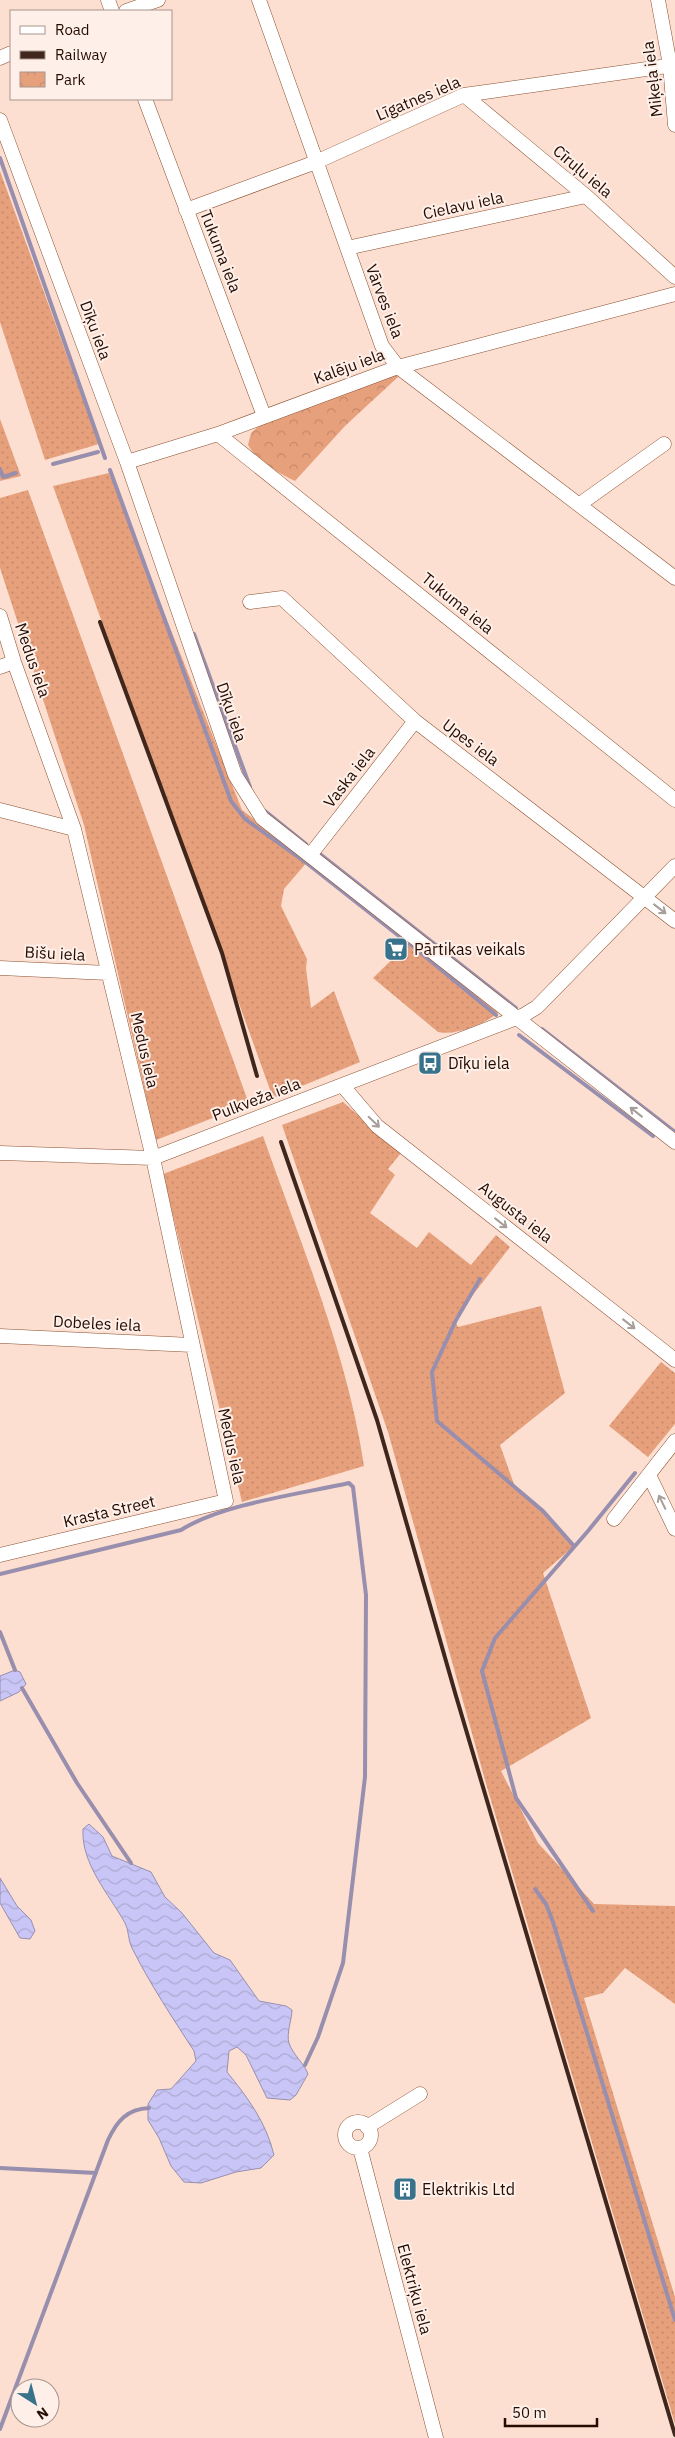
<svg xmlns="http://www.w3.org/2000/svg" width="675" height="2438" viewBox="0 0 675 2438" font-family="'IBM Plex Sans',sans-serif">
	<style>
		.grass { fill: url(#grass-dots) }
		.park { fill: url(#park-crowns) }
		.water { fill: url(#water-waves); stroke: #988eae }
		.lines { fill: none; stroke-linecap: round; stroke-linejoin: round }
		.stream { stroke: #988eae; stroke-width: 4 }
		.minor-casing { stroke: #8b5030; stroke-width: 15 }
		.minor { stroke: #fff; stroke-width: 14 }
		.rail { stroke: #40271d; stroke-width: 4 }
		.oneway { stroke: #a79e9a }
		.labels { text-anchor: middle; dominant-baseline: central; stroke-width: 4; stroke-linejoin: round; paint-order: stroke }
		.street-label { font-size: 16px; fill: #240c02; stroke: #fef0e9 }
		.poi-label { font-size: 16px; fill: #240c02; stroke: #fef0e9; text-anchor: start }
	</style>
	<defs>
		<pattern id="grass-dots" width="8" height="8" patternUnits="userSpaceOnUse" patternTransform="scale(1.25)"><rect width="8" height="8" fill="#e7a07c"/><path d="M2 2h.1M6 6h.1" fill="none" stroke="#c6896a" stroke-width="1.8" stroke-linecap="round"/></pattern>
		<pattern id="park-crowns" width="20" height="18" patternUnits="userSpaceOnUse" patternTransform="scale(1.25)"><rect width="20" height="18" fill="#e7a07c"/><path d="M2 6a3 3 0 1 1 6 0M12 15a3 3 0 1 1 6 0" fill="none" stroke="#c6896a"/></pattern>
		<pattern id="water-waves" width="16" height="10" patternUnits="userSpaceOnUse" patternTransform="scale(1.25)"><rect width="16" height="10" fill="#c9c6f7"/><path d="M0 5q4-4 8 0t8 0" fill="none" stroke="#aca9d2"/></pattern>
	</defs>
	<rect width="100%" height="100%" fill="#fcdfd1"/>
	<path class="grass" d="M 0,171 L 99,444 L 45,460 L 0,322 Z
		M 0,419 L 21,476 L 0,481 Z
		M 109,473 L 242,810 L 308,861 L 284,889 L 281,906 L 307,959 L 306,968 L 311,1008 L 334,991 L 360,1062 L 273,1098 L 53,486 Z
		M 28,490 L 249,1104 L 156,1140 L 84,825 L 0,568 L 0,498 Z
		M 412,940 L 498,1011 L 498,1013 C 484,1024 456,1036 438,1032 L 373,978 Z
		M 343,1102 L 401,1153 L 388,1169 L 395,1175 L 370,1213 L 417,1248 L 429,1232 L 471,1265 L 496,1235 L 510,1247 L 454,1319 L 458,1327 L 541,1306 L 565,1393 L 500,1445 L 515,1487 L 536,1505 L 574,1546 L 543,1573 L 591,1718 L 501,1771 L 538,1843 L 594,1904 L 675,1906 L 675,2004 L 625,1968 L 603,1993 L 584,1998 L 675,2297 L 675,2424 L 485,1780 L 388,1432 L 282,1125 Z
		M 263,1136 C 300,1242 348,1355 364,1466 L 242,1502 L 163,1174 Z
		M 661,1362 L 675,1373 L 675,1424 L 648,1457 L 609,1426 Z"/>
	<path class="park" d="M 393,373 L 398,377 L 345,426 L 295,481 C 277,472 259,463 248,445 L 251,433 L 262,423 Z"/>
	<path class="water" d="M 15,1670 L 20,1672 L 26,1684 L 19,1692 L 0,1701 L 0,1676 Z
		M 89,1824 L 103,1837 L 112,1856 L 151,1872 L 165,1897 L 182,1913 L 214,1953 L 230,1960 L 259,2001 L 286,2006 L 292,2010 C 292,2019 286,2034 289,2043 C 293,2055 304,2063 308,2074 L 296,2095 L 290,2100 L 267,2098 L 246,2055 L 237,2047 L 229,2051 L 227,2072 C 248,2098 266,2122 274,2155 L 261,2168 L 236,2172 L 201,2183 L 184,2182 L 171,2166 L 159,2138 L 148,2120 L 148,2104 L 157,2090 L 171,2089 L 196,2061 L 194,2051 C 172,2017 150,1984 132,1948 C 128,1941 129,1930 125,1923 C 109,1894 81,1864 83,1829 Z
		M 0,1878 L 17,1906 L 31,1920 L 35,1931 L 30,1939 L 20,1938 L 0,1903 Z"/>
	<g class="lines">
		<path class="stream" d="M 0,158 L 105,458
			M 53,464 L 98,452
			M 0,469 L 3,477 L 16,473
			M 110,470 L 231,801 L 245,819 L 304,861 L 399,936
			M 194,634 L 250,787
			M 265,811 L 306,844
			M 320,854 L 516,1008
			M 410,944 L 496,1015
			M 542,1029 L 675,1132
			M 519,1035 L 653,1136
			M 480,1279 L 456,1320 L 432,1372 L 437,1421 L 543,1511 L 574,1546
			M 0,1574 L 181,1530 C 222,1504 300,1494 349,1483 L 353,1487 L 366,1595 L 365,1777 L 343,1963 L 318,2037 L 305,2065
			M 0,1632 L 15,1670
			M 22,1688 L 77,1783 L 131,1863
			M 535,1889 L 546,1904 L 553,1922 L 675,2320
			M 593,1911 L 516,1798 L 482,1671 L 495,1638 L 588,1531 L 635,1473
			M 0,2168 L 96,2173
			M 0,2429 L 108,2140 C 117,2121 127,2109 149,2108"/>
		<g class="minor-casing">
			<path id="minor" d="M 108,0 L 112,11
				M 259,0 L 382,346 L 398,367 L 675,578
				M 658,0 L 670,65 L 675,125
				M 126,11 L 158,0
				M 0,58 L 11,53
				M 464,95 L 586,196 L 675,277
				M 145,99 L 264,416
				M 0,120 L 127,462 L 235,775 L 262,818 L 675,1142
				M 186,210 L 316,162 L 464,95 L 675,65
				M 347,248 L 586,196
				M 218,434 L 675,800
				M 127,462 L 218,434 L 398,367 L 675,294
				M 580,504 L 664,444
				M 250,602 L 282,598 L 415,721 L 675,921
				M 0,616 L 14,662 L 74,829 L 153,1158 L 226,1501 L 0,1555
				M 0,667 L 14,662
				M 0,810 L 74,829
				M 311,854 L 415,721
				M 0,968 L 108,973
				M 342,1085 L 377,1126 L 675,1360
				M 0,1153 L 153,1158 L 524,1015 L 537,1007 L 675,866
				M 0,1336 L 192,1345
				M 649,1475 L 675,1529
				M 614,1519 L 675,1441
				M345 2135a13 13 0 1 1 26 0a13 13 0 1 1-26 0Z
				M 367,2127 L 420,2094
				M 360,2148 L 436,2438"/>
		</g>
		<use href="#minor" class="minor"/>
		<path class="rail" d="M 100,622 L 222,953 L 257,1076
			M 281,1142 L 377,1420 L 456,1696 L 675,2435"/>
	</g>
	<defs><path id="oneway-shaft" d="M-6 0H5M1.5-3L5.5 0L1.5 3" fill="none" stroke-width="1.6" stroke-linecap="round" stroke-linejoin="round" transform="scale(1.25)"/></defs>
	<g class="oneway">
		<use href="#oneway-shaft" transform="translate(660 909) rotate(38)"/>
		<use href="#oneway-shaft" transform="translate(636 1112) rotate(-142)"/>
		<use href="#oneway-shaft" transform="translate(374 1122) rotate(44)"/>
		<use href="#oneway-shaft" transform="translate(501 1223) rotate(38)"/>
		<use href="#oneway-shaft" transform="translate(629 1324) rotate(38)"/>
		<use href="#oneway-shaft" transform="translate(662 1502) rotate(-116)"/>
	</g>
	<defs>
		<g id="supermarket-square" transform="scale(1.25)"><rect x="-9" y="-9" width="18" height="18" rx="4" fill="#38728b" stroke="#fef0e9"/><path d="M-6-5.5h2.5l.6 2H6L4.5 2H-2.5L-4.4-4H-6ZM-1.5 3.2a1.3 1.3 0 1 0 .1 0ZM3 3.2a1.3 1.3 0 1 0 .1 0Z" fill="#fff"/></g>
		<g id="bus-square" transform="scale(1.25)"><rect x="-9" y="-9" width="18" height="18" rx="4" fill="#38728b" stroke="#fef0e9"/><path d="M-5-6H5V4H4V6H2V4H-2V6H-4V4H-5ZM-3.5-4V0h7V-4ZM-3.5 1.2v1.5H-2V1.2ZM2 1.2v1.5H3.5V1.2Z" fill="#fff"/></g>
		<g id="building-square" transform="scale(1.25)"><rect x="-9" y="-9" width="18" height="18" rx="4" fill="#38728b" stroke="#fef0e9"/><path d="M-4-6H4V6H1V3H-1V6H-4ZM-2.5-4.3h1.7v1.8h-1.7ZM.8-4.3h1.7v1.8H.8ZM-2.5-1h1.7V.8h-1.7ZM.8-1h1.7V.8H.8Z" fill="#fff"/></g>
	</defs>
	<g fill-rule="evenodd">
		<use href="#supermarket-square" x="396" y="949"/>
		<use href="#bus-square" x="430" y="1063"/>
		<use href="#building-square" x="405" y="2189"/>
	</g>
	<g class="labels">
		<g class="street-label">
			<text transform="translate(652 79) rotate(-97)">Miķeļa iela</text>
			<text transform="translate(418 98) rotate(-23)">Līgatnes iela</text>
			<text transform="translate(583 171) rotate(40)">Cīruļu iela</text>
			<text transform="translate(463 205) rotate(-12)">Cielavu iela</text>
			<text transform="translate(221 251) rotate(69)">Tukuma iela</text>
			<text transform="translate(385 301) rotate(69)">Vārves iela</text>
			<text transform="translate(96 330) rotate(70)">Dīķu iela</text>
			<text transform="translate(349 366) rotate(-20)">Kalēju iela</text>
			<text transform="translate(458 603) rotate(39)">Tukuma iela</text>
			<text transform="translate(33 660) rotate(71)">Medus iela</text>
			<text transform="translate(232 712) rotate(71)">Dīķu iela</text>
			<text transform="translate(471 742) rotate(37)">Upes iela</text>
			<text transform="translate(349 777) rotate(-52)">Vaska iela</text>
			<text transform="translate(55 953) rotate(3)">Bišu iela</text>
			<text transform="translate(145 1050) rotate(77)">Medus iela</text>
			<text transform="translate(256 1099) rotate(-21)">Pulkveža iela</text>
			<text transform="translate(516 1212) rotate(38)">Augusta iela</text>
			<text transform="translate(97 1323) rotate(3)">Dobeles iela</text>
			<text transform="translate(232 1446) rotate(78)">Medus iela</text>
			<text transform="translate(109 1511) rotate(-13)">Krasta Street</text>
			<text transform="translate(415 2289) rotate(75)">Elektriķu iela</text>
		</g>
		<g class="poi-label">
			<text x="414" y="949">Pārtikas veikals</text>
			<text x="448" y="1063">Dīķu iela</text>
			<text x="422" y="2189">Elektrikis Ltd</text>
		</g>
	</g>
	<rect x="10" y="10" width="162" height="90" fill="#fef0e9" stroke="#a7958d"/>
	<rect x="20" y="26" width="25" height="8" fill="#ffffff" stroke="#a7958d"/>
	<text x="55" y="35" font-size="15" fill="#240c02">Road</text>
	<rect x="20" y="51" width="25" height="8" fill="#40271d" stroke="#a7958d"/>
	<text x="55" y="60" font-size="15" fill="#240c02">Railway</text>
	<rect x="20" y="72" width="25" height="15" fill="url(#park-crowns)" stroke="#a7958d"/>
	<text x="55" y="85" font-size="15" fill="#240c02">Park</text>
	<g transform="translate(35 2403) rotate(144)"><circle r="24" fill="#fef0e9" stroke="#a7958d"/>
	<path d="M0-4L9 19L0 12L-9 19Z" fill="#38728b"/>
	<text y="-8" font-size="14" font-weight="bold" text-anchor="middle" fill="#240c02">N</text>
	</g>
	<path d="M505 2418v8h92v-8" fill="none" stroke="#240c02" stroke-width="2.5"/>
	<text x="512" y="2418" font-size="15" fill="#240c02" stroke="#fef0e9" stroke-width="4" paint-order="stroke">50 m</text>
</svg>
